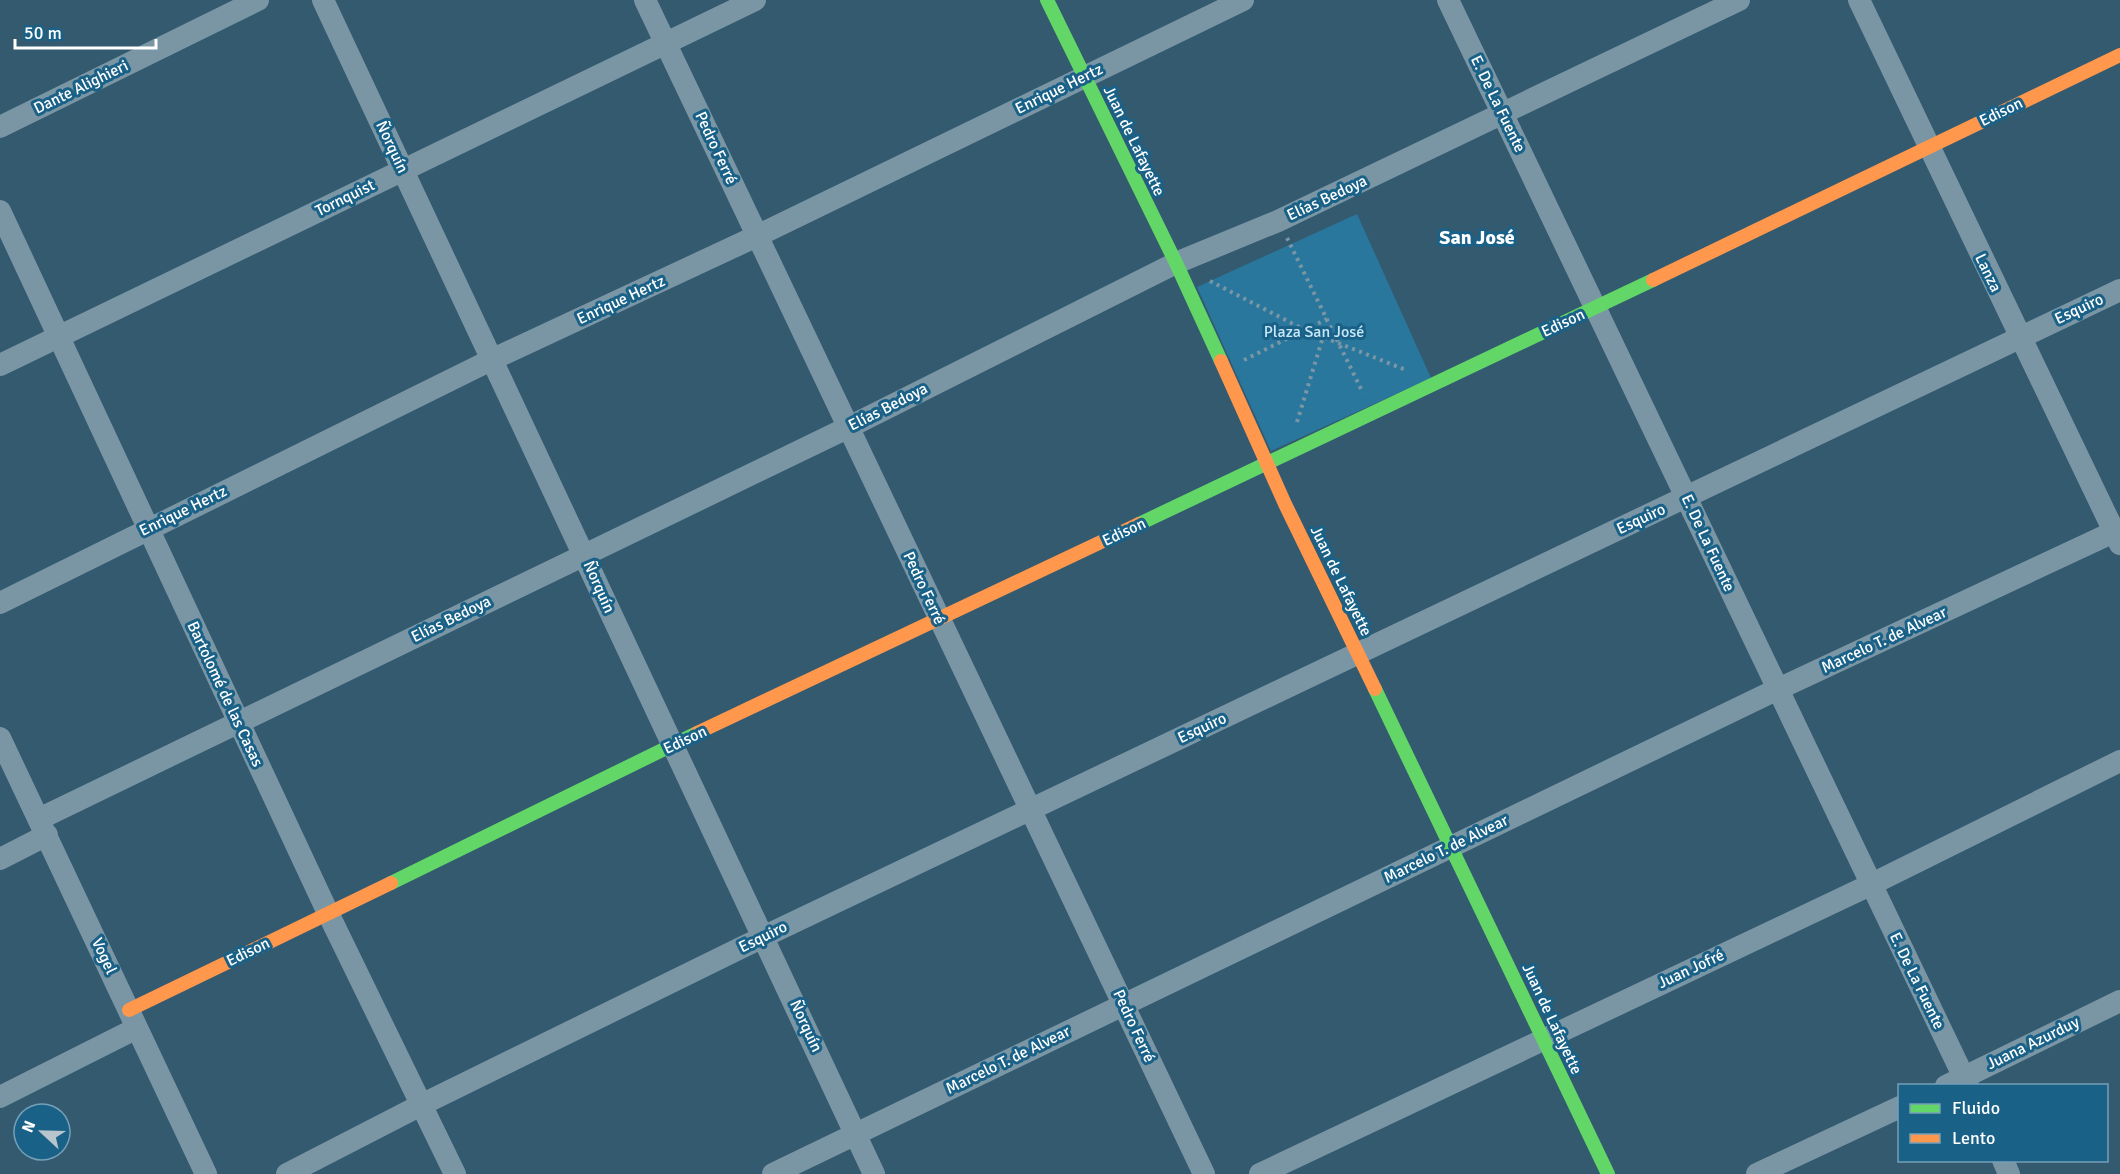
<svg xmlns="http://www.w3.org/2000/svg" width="2120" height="1174" viewBox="0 0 2120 1174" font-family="Signika,sans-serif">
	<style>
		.green { fill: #2a779e }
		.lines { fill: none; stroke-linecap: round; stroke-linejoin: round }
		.path { stroke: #7a96a5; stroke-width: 4; stroke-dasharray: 3 4.5; stroke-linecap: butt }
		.street { stroke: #7a96a5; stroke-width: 22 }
		.fast { stroke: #63d668; stroke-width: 14 }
		.slow { stroke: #ff974d; stroke-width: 14 }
		.labels { text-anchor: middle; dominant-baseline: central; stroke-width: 6; stroke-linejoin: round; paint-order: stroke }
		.street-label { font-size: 16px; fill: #fff; stroke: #1a6188 }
		.park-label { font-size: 16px; fill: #c7e8f9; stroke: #1a6188 }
		.quarter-label { font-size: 20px; font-weight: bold; fill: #fff; stroke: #1a6188 }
	</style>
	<rect width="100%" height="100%" fill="#335a6f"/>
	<path class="green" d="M 1357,214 L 1431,378 L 1271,451 L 1197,287 Z"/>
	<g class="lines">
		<path class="path" d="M 1287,238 L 1363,393
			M 1210,281 L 1303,329 L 1406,370
			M 1244,360 L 1327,319
			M 1297,422 L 1323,337"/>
		<path class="street" d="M 323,0 L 874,1174
			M 645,0 L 1204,1174
			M 1448,0 L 1968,1086
			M 1859,0 L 2120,544
			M 0,127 L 258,0
			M 0,211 L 328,913 L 455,1174
			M 0,365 L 755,0
			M 0,603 L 491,360 L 757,236 L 1243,0
			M 0,738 L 206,1174
			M 39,819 L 849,427 L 1176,263 L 1278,221 L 1739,0
			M 0,859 L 47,835
			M 1946,1086 L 2120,1001
			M 0,1097 L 137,1028
			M 2003,1160 L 2009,1174
			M 287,1174 L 421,1105 L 765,936 L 2120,290
			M 773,1174 L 1776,690 L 2120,529
			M 1260,1174 L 1870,885 L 2120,761
			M 1757,1174 L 1900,1107"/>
		<path class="fast" d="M 1047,0 L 1176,263 L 1221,361
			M 1139,524 L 1653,280
			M 1375,689 L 1608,1174
			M 391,883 L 697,733"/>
		<path class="slow" d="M 1653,280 L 2120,55
			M 1221,361 L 1285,504 L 1375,689
			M 697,733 L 1139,524
			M 129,1010 L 391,883"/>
	</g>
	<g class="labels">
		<g class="street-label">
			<text transform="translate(81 87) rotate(-26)">Dante Alighieri</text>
			<text transform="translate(1059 89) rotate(-26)">Enrique Hertz</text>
			<text transform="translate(1498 104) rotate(64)">E. De La Fuente</text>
			<text transform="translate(2001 112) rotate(-26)">Edison</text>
			<text transform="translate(1134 141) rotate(64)">Juan de Lafayette</text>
			<text transform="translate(392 147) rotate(65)">Ñorquín</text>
			<text transform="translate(716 148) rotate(65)">Pedro Ferré</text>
			<text transform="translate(345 198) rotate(-26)">Tornquist</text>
			<text transform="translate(1327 198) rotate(-25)">Elías Bedoya</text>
			<text transform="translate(1988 273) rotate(64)">Lanza</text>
			<text transform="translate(621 300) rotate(-25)">Enrique Hertz</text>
			<text transform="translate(2079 309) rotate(-25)">Esquiro</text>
			<text transform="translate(1563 323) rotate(-25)">Edison</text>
			<text transform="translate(888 407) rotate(-27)">Elías Bedoya</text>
			<text transform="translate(183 511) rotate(-26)">Enrique Hertz</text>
			<text transform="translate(1641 519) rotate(-25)">Esquiro</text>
			<text transform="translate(1124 532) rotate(-25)">Edison</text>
			<text transform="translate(1708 543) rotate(65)">E. De La Fuente</text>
			<text transform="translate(1341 581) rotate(64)">Juan de Lafayette</text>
			<text transform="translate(599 587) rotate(66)">Ñorquín</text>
			<text transform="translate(924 588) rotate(65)">Pedro Ferré</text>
			<text transform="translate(451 619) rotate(-26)">Elías Bedoya</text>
			<text transform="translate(1884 640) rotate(-25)">Marcelo T. de Alvear</text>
			<text transform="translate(225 694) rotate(65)">Bartolomé de las Casas</text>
			<text transform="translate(1202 728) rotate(-25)">Esquiro</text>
			<text transform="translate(685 740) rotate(-25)">Edison</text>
			<text transform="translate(1446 849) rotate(-26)">Marcelo T. de Alvear</text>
			<text transform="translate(763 937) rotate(-26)">Esquiro</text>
			<text transform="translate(248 952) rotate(-26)">Edison</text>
			<text transform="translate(104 956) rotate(65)">Vogel</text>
			<text transform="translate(1691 969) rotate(-25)">Juan Jofré</text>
			<text transform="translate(1917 981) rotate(64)">E. De La Fuente</text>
			<text transform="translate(1552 1019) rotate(65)">Juan de Lafayette</text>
			<text transform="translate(806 1026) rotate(65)">Ñorquín</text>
			<text transform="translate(1134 1026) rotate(65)">Pedro Ferré</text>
			<text transform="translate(2033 1043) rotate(-26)">Juana Azurduy</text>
			<text transform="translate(1008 1060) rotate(-26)">Marcelo T. de Alvear</text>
		</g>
		<g class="park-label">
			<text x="1314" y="332">Plaza San José</text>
		</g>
		<g class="quarter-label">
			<text x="1477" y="237">San José</text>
		</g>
	</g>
	<rect x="1898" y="1084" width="210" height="78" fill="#1a6188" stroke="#76a0b8" stroke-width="1.5"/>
	<rect x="1910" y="1104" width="30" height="9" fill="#63d668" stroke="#76a0b8" stroke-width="1.5"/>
	<text x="1952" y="1114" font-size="18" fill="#ffffff">Fluido</text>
	<rect x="1910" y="1134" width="30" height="9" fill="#ff974d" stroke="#76a0b8" stroke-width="1.5"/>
	<text x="1952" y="1144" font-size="18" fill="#ffffff">Lento</text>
	<g transform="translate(42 1132) rotate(292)"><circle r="28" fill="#1a6188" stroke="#76a0b8" stroke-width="1.5"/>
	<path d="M0-4.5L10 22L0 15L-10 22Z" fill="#b8c5cd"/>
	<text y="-9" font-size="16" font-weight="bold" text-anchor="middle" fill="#ffffff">N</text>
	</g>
	<path d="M15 39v9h141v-9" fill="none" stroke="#ffffff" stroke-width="3"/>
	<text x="24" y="39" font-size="18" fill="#ffffff" stroke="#1a6188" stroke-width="4.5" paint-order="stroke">50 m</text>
</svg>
